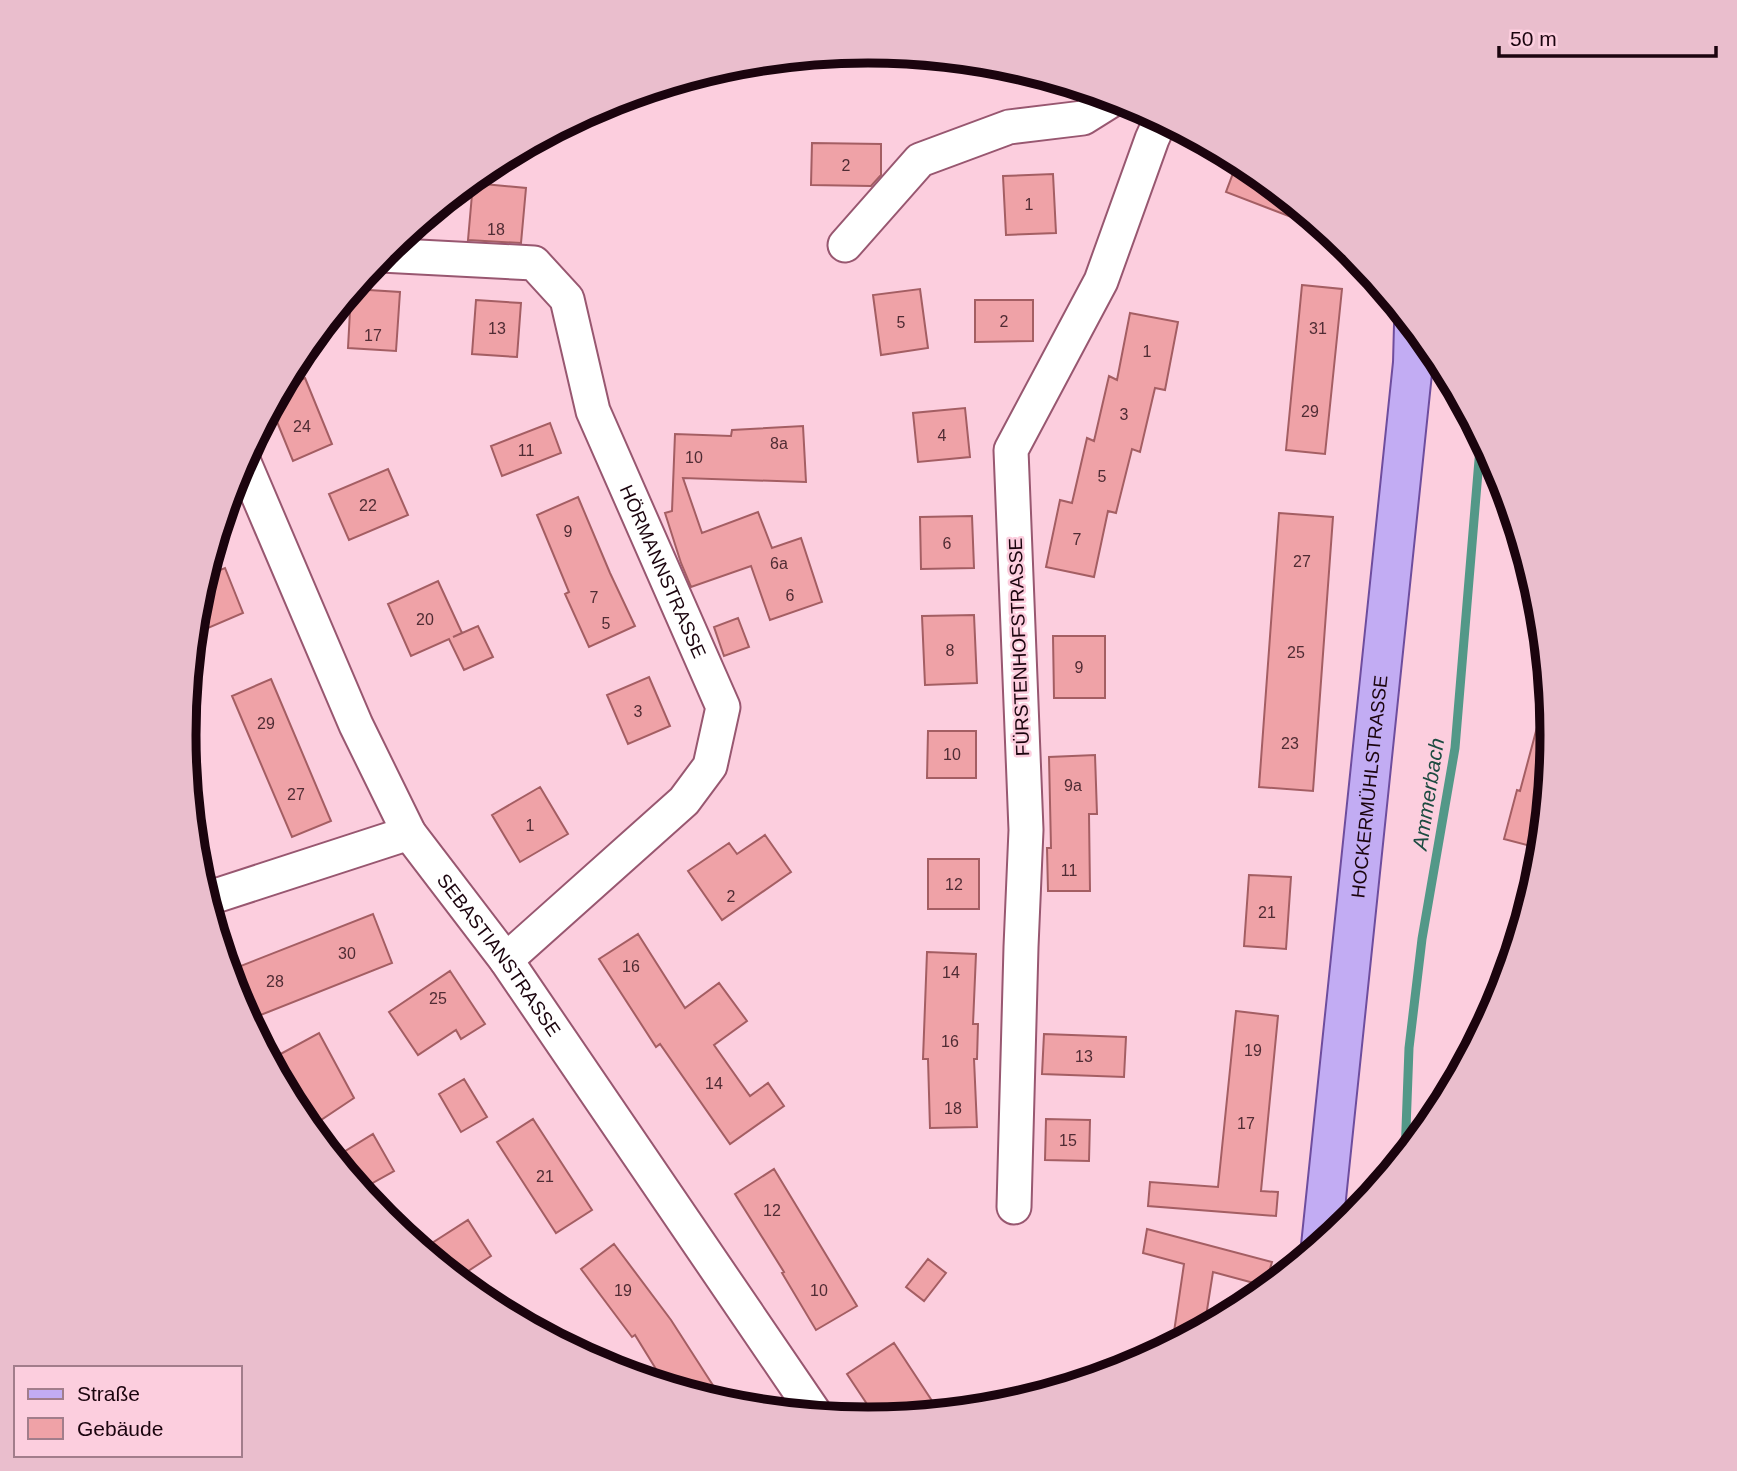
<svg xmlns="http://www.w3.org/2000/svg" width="1737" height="1471" viewBox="0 0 1737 1471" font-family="Helvetica,sans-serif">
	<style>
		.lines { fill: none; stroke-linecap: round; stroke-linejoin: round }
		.stream { stroke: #539888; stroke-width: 9 }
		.building { fill: #efa2a7; stroke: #a45e63; stroke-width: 2 }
		.minor-casing { stroke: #985770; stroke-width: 37 }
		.major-casing { stroke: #6e4d9e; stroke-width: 42 }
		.minor { stroke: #fff; stroke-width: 33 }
		.major { stroke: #c2acf3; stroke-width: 38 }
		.labels { text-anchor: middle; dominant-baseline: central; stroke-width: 5; stroke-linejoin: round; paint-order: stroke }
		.number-label { font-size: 16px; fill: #502c34 }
		.street-label { font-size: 19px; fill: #1b040e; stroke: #fccede }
		.water-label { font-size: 21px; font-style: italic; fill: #1c4b41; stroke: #fccede }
		.rim { fill: none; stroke: #1b040e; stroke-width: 9 }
	</style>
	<rect width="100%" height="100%" fill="#fccede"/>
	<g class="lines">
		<path class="stream" d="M 1405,1156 L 1409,1048 L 1422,939 L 1455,748 L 1481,436"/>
	</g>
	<path class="building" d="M 812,143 L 881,144 L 881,175 L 871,186 L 811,185 Z
		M 1238,160 L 1249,166 L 1317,222 L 1315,226 L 1226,192 Z
		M 1053,174 L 1056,233 L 1006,235 L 1003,176 Z
		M 473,183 L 526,188 L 521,243 L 468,240 Z
		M 1302,285 L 1342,289 L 1325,454 L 1286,450 Z
		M 353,289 L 400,292 L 396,351 L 348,348 L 351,292 Z
		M 920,289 L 928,348 L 881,355 L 873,295 Z
		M 476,300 L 521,303 L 517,357 L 472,354 Z
		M 975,300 L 1033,300 L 1033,341 L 975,342 Z
		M 1130,313 L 1178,322 L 1165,390 L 1155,388 L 1140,452 L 1132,449 L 1116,513 L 1108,511 L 1094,577 L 1046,567 L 1060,500 L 1072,503 L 1087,438 L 1094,441 L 1109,376 L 1117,380 Z
		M 305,378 L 332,444 L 293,461 L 271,407 L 282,388 Z
		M 965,408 L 970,457 L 918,462 L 913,413 Z
		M 550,423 L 561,453 L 502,476 L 491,446 Z
		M 803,426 L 806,482 L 683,478 L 702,533 L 758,512 L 772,548 L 801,538 L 822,602 L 770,620 L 751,566 L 691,587 L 681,563 L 665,513 L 672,511 L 675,434 L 731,436 L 732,430 Z
		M 388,469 L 408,515 L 349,540 L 329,494 Z
		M 578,497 L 610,573 L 635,626 L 589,647 L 565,594 L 569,592 L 537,515 Z
		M 1279,513 L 1333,517 L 1313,791 L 1259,787 Z
		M 972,516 L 974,568 L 921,569 L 920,517 Z
		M 225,568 L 243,613 L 201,631 L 195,618 L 197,602 L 205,576 Z
		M 438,581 L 462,633 L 453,637 L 478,626 L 493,657 L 464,670 L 449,639 L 411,656 L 388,604 Z
		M 974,615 L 977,683 L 925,685 L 922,616 Z
		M 738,618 L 749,647 L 724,656 L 714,627 Z
		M 1053,636 L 1105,636 L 1105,698 L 1054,698 Z
		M 649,677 L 670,726 L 628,744 L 607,695 Z
		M 271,679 L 331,821 L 292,837 L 232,696 Z
		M 1543,705 L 1550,707 L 1553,736 L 1542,849 L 1504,839 L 1517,790 L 1520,791 Z
		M 928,731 L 976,731 L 976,778 L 927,778 Z
		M 1095,755 L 1097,814 L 1089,814 L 1090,891 L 1048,891 L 1047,848 L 1051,848 L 1049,757 Z
		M 540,787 L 568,834 L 520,862 L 492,815 Z
		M 765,835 L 791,872 L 722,920 L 688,871 L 729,843 L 737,854 Z
		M 928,859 L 979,859 L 979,909 L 928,909 Z
		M 1249,875 L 1291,877 L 1286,949 L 1244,946 Z
		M 373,914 L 392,963 L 248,1020 L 236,997 L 228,971 Z
		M 638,934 L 685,1008 L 719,983 L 747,1021 L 714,1045 L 750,1096 L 768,1083 L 784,1106 L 730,1144 L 660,1044 L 656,1047 L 599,959 Z
		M 927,952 L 976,954 L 973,1024 L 978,1024 L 977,1059 L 974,1059 L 977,1127 L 930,1128 L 928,1059 L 923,1059 Z
		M 450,971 L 485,1024 L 461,1039 L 456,1030 L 418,1055 L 389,1012 Z
		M 1236,1011 L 1278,1016 L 1261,1191 L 1278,1192 L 1276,1216 L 1148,1206 L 1150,1182 L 1218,1187 Z
		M 319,1033 L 354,1098 L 312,1126 L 275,1057 Z
		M 1044,1034 L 1126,1037 L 1124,1077 L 1042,1074 Z
		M 464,1079 L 487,1117 L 461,1132 L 439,1094 Z
		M 533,1119 L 592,1210 L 556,1233 L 497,1142 Z
		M 1046,1119 L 1090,1120 L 1089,1161 L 1045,1160 Z
		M 373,1134 L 394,1171 L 360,1190 L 334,1158 Z
		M 774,1169 L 857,1306 L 816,1330 L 782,1273 L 784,1272 L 735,1194 Z
		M 468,1220 L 491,1256 L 456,1279 L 421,1250 Z
		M 1147,1229 L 1272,1262 L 1265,1286 L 1213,1272 L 1204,1329 L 1192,1335 L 1174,1332 L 1184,1264 L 1143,1253 Z
		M 614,1244 L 671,1320 L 725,1404 L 667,1387 L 635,1335 L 632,1337 L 581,1269 Z
		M 928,1259 L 946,1273 L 924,1301 L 906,1287 Z
		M 894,1343 L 940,1413 L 877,1419 L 847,1374 Z"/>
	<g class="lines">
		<g class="minor-casing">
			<g id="minor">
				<path d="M 845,245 L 920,160 L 1009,127 L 1083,118 L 1115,98"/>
				<path id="s1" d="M 381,255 L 534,263 L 567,299 L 593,411 L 723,707 L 710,766 L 684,801 L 506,960"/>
				<path id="s2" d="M 243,460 L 356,725 L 409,833 L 506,960 L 816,1415"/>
				<path d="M 206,899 L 409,833"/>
				<path d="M 1014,1207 L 1021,947 L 1026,830 L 1011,450 L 1101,281 L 1152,139 L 1161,119"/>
			</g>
		</g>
		<g class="major-casing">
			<g id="major">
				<path id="s3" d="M 1321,1246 L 1413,363 L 1414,325"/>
			</g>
		</g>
		<use href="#minor" class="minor"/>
		<use href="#major" class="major"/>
	</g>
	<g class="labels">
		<g class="number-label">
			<text x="846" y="165">2</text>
			<text x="1029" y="204">1</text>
			<text x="496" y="229">18</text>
			<text x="1004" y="321">2</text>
			<text x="901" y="322">5</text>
			<text x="497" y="328">13</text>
			<text x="1318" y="328">31</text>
			<text x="373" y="335">17</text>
			<text x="1147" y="351">1</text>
			<text x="1310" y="411">29</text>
			<text x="1124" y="414">3</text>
			<text x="302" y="426">24</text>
			<text x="942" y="435">4</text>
			<text x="779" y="443">8a</text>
			<text x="526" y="450">11</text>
			<text x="694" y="457">10</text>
			<text x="1102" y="476">5</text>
			<text x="368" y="505">22</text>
			<text x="568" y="531">9</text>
			<text x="1077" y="539">7</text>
			<text x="947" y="543">6</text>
			<text x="1302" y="561">27</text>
			<text x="779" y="563">6a</text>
			<text x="790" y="595">6</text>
			<text x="594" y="597">7</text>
			<text x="425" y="619">20</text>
			<text x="606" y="623">5</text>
			<text x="950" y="650">8</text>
			<text x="1296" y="652">25</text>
			<text x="1079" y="667">9</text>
			<text x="638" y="711">3</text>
			<text x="266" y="723">29</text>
			<text x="1290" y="743">23</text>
			<text x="952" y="754">10</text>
			<text x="1073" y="785">9a</text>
			<text x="296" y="794">27</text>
			<text x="530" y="825">1</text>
			<text x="1069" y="870">11</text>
			<text x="954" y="884">12</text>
			<text x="731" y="896">2</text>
			<text x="1267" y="912">21</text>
			<text x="347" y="953">30</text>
			<text x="631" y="966">16</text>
			<text x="951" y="972">14</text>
			<text x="275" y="981">28</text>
			<text x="438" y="998">25</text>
			<text x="950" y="1041">16</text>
			<text x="1253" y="1050">19</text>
			<text x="1084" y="1056">13</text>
			<text x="714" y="1083">14</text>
			<text x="953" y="1108">18</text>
			<text x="1246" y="1123">17</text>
			<text x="1068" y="1140">15</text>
			<text x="545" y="1176">21</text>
			<text x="772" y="1210">12</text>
			<text x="623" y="1290">19</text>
			<text x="819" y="1290">10</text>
		</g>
		<g class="street-label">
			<text stroke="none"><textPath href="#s1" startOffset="492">HÖRMANNSTRASSE</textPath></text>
			<text transform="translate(1019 647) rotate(-92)">FÜRSTENHOFSTRASSE</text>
			<text stroke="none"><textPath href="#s3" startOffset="462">HOCKERMÜHLSTRASSE</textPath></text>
			<text stroke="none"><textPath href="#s2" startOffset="560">SEBASTIANSTRASSE</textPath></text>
		</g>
		<g class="water-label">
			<text transform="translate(1428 794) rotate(-81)">Ammerbach</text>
		</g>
	</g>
	<path d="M0 0H1737V1471H0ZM196 735a672 672 0 1 1 1344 0a672 672 0 1 1-1344 0Z" fill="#eabecd" fill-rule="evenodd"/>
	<path class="rim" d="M196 735a672 672 0 1 1 1344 0a672 672 0 1 1-1344 0Z"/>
	<rect x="14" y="1366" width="228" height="91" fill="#fccede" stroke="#a27d8b" stroke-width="2"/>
	<rect x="28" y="1389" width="35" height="10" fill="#c2acf3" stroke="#a27d8b" stroke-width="2"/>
	<text x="77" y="1401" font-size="21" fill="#1b040e">Straße</text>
	<rect x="28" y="1418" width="35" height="21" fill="#efa2a7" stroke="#a27d8b" stroke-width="2"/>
	<text x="77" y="1436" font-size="21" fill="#1b040e">Gebäude</text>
	<path d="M1499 46v10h217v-10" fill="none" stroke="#1b040e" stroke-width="3.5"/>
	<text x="1510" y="46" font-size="21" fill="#1b040e" stroke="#fccede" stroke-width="5" paint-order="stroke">50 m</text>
</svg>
